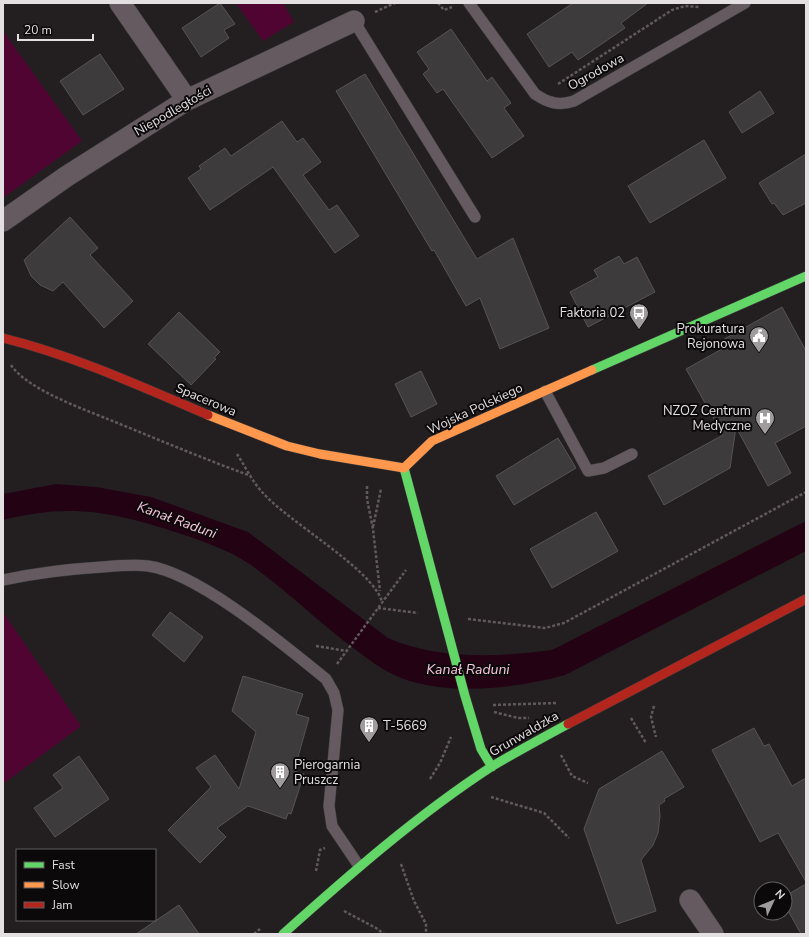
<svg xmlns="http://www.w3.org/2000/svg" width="809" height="937" viewBox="0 0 809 937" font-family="'Nunito Sans',sans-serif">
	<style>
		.green { fill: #4f0432 }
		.water { fill: #230313 }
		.building { fill: #3e3b3c; stroke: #575355 }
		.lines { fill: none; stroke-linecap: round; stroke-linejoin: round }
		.lane-casing { stroke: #3d3b3c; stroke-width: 12 }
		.street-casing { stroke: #3d3b3c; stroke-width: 22 }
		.fast-casing { stroke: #3d3b3c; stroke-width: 10 }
		.slow-casing { stroke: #3d3b3c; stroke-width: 10 }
		.jam-casing { stroke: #3d3b3c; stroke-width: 10 }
		.path { stroke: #61595c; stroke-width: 2.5; stroke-dasharray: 3 2; stroke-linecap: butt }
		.lane { stroke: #655a5f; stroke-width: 11 }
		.street { stroke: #655a5f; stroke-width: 21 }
		.fast { stroke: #63d668; stroke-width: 9 }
		.slow { stroke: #ff974d; stroke-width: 9 }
		.jam { stroke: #b3261e; stroke-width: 9 }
		.labels { text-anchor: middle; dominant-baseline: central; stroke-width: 4; stroke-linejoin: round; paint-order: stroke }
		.street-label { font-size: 13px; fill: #e4dfe1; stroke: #0c090a }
		.poi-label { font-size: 13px; fill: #e4dfe1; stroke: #0c090a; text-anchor: end }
		.water-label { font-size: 14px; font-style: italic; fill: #f9c7dd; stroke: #0c090a }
	</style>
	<rect width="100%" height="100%" fill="#231f21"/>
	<path class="green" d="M 236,3 L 283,3 L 294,22 L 263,41 Z
		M 3,31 L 82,141 L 3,198 Z
		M 3,612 L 81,726 L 3,784 Z"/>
	<path class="water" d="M 56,484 L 96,487 L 151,497 L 248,532 L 388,638 C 438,660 499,657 552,650 L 806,521 L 806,551 L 565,675 C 515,689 449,696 401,678 C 384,671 370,661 356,650 C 320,624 288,591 251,565 C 229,550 203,541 178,533 C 113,512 71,503 3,520 L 3,494 Z"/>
	<path class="building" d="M 220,3 L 235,24 L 224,30 L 229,38 L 201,57 L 182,28 Z
		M 573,3 L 648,3 L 621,23 L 625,28 L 578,60 L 572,52 L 549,67 L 527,34 Z
		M 451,29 L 487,81 L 492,77 L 511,103 L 504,108 L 524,136 L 492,158 L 443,89 L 437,93 L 423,74 L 429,69 L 417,52 Z
		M 100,54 L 124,89 L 83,115 L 60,81 Z
		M 365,74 L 477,259 L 513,238 L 549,328 L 500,349 L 480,298 L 466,306 L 434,250 L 432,251 L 336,91 Z
		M 760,91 L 774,113 L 742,133 L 729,112 Z
		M 282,121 L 297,142 L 303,138 L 321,162 L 303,175 L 329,210 L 337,205 L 359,236 L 335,253 L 273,167 L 210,210 L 188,178 L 201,169 L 199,166 L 225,148 L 231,156 Z
		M 704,140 L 726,178 L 650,223 L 628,186 Z
		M 806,154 L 806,203 L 783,215 L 774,203 L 772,204 L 759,183 Z
		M 70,217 L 98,248 L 90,255 L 133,301 L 104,328 L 63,282 L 53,291 L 40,285 L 31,276 L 24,260 Z
		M 619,256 L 624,264 L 637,257 L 655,292 L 588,327 L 570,292 L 598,277 L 594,270 Z
		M 782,307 L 806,351 L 806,426 L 775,443 L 791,473 L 768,486 L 736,427 L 730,468 L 664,505 L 648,476 L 723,435 L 686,369 L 722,349 L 719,342 Z
		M 179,312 L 220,352 L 214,358 L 216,359 L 191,385 L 148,344 Z
		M 421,371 L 437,404 L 411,417 L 395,384 Z
		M 558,438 L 576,468 L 514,505 L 496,476 Z
		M 596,512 L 618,551 L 552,588 L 530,549 Z
		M 170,612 L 203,637 L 184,662 L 152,635 Z
		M 243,676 L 303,694 L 296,714 L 309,718 L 294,771 L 304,774 L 291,814 L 288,813 L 286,819 L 248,806 L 217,828 L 226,837 L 200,863 L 168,830 L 211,787 L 196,768 L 215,755 L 239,789 L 256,732 L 232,711 Z
		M 754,728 L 764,746 L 769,744 L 792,786 L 806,778 L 806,882 L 778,833 L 760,842 L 712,750 Z
		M 662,751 L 684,787 L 664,799 L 665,801 L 659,805 L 660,816 L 658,833 L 653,845 L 641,860 L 656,911 L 617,924 L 584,829 L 599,789 Z
		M 79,756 L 109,799 L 55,837 L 34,808 L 63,788 L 53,775 Z
		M 806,884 L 806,934 L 801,934 L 785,905 L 785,896 Z
		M 179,905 L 199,934 L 136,934 Z"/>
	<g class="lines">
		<g class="lane-casing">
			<path id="lane" d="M 469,3 L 535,94 C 548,103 559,106 574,101 L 745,3
				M 354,21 L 475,217
				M 545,391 L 588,471 L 604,468 L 632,454
				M 3,580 C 36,573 69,569 102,567 C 117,566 133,564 148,566 C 199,573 285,646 326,679 L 334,693 L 338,710 L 329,806 L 332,826 L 359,866"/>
		</g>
		<g class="street-casing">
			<path id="street" d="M 120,3 L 187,100
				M 3,221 L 67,176 L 187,100 L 354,21
				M 690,900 L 713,934"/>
		</g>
		<g class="fast-casing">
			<path id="fast" d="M 592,370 L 806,276
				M 404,468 L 465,696 L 481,749 L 492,767
				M 283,934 C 349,875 416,816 491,767 C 516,752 542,738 568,724"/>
		</g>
		<g class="slow-casing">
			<path id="slow" d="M 208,415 L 287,446 L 320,454 L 404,468
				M 404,468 L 432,441 L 592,370"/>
		</g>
		<g class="jam-casing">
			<path id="jam" d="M 3,338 C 75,356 140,386 208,415
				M 568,724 L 806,599"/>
		</g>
		<path class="path" d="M 438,3 L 444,10 L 452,7
			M 375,12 L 395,3
			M 558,84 L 672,10 L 685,6 L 699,7
			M 11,365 C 28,391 92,412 120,424 C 164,442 207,460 251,476
			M 237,454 C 245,466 252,481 262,492 C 288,522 373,569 382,602
			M 367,486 L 367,499 L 373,529 L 380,591
			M 373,527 L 381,489
			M 378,608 L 418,613
			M 468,619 L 545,628 L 564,623 L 806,492
			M 316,646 L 347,651
			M 337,664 L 406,570
			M 493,705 L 556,703
			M 654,706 L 651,717 L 656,737
			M 494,712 L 518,718 L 529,718
			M 631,718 L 646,743
			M 561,755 L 572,776 L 588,783
			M 430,779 L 440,763 L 451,737
			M 491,797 L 544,813 L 569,838
			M 401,864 L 414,901 L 426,924 L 426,934
			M 316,871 L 320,850 L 325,848
			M 344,911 L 376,928 L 384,934
			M 254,934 L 260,929"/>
		<use href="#lane" class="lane"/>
		<use href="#street" class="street"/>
		<use href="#fast" class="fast"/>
		<use href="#slow" class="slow"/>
		<use href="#jam" class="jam"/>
	</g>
	<defs>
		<g id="bus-pin" transform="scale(1)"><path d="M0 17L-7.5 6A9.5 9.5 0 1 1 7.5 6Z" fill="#a09c9e" stroke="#0c090a"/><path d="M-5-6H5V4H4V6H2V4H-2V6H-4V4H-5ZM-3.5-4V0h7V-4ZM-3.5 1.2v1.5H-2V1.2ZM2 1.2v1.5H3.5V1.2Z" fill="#fff"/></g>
		<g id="civic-pin" transform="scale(1)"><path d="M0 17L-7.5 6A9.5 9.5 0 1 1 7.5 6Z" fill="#a09c9e" stroke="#0c090a"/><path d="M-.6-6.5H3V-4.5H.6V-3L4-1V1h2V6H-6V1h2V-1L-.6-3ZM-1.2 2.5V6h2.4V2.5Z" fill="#fff"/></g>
		<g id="hospital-pin" transform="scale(1)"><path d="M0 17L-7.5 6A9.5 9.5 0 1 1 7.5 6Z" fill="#a09c9e" stroke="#0c090a"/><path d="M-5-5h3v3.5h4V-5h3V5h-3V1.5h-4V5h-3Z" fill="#fff"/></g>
		<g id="building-pin" transform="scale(1)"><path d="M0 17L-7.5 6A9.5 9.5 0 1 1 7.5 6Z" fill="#a09c9e" stroke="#0c090a"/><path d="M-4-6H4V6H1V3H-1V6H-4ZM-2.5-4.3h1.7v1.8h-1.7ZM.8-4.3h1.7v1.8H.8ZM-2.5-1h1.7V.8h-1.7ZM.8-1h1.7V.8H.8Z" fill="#fff"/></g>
	</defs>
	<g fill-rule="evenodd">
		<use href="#bus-pin" x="639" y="313"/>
		<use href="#civic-pin" x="759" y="336"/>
		<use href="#hospital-pin" x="765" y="418"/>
		<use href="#building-pin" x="369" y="726"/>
		<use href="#building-pin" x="280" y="772"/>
	</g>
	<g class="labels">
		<g class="street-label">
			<text transform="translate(596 72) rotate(-29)">Ogrodowa</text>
			<text transform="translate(173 111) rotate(-30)">Niepodległości</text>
			<text transform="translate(206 400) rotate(23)">Spacerowa</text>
			<text transform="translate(475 409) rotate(-25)">Wojska Polskiego</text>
			<text transform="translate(524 734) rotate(-30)">Grunwaldzka</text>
		</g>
		<g class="poi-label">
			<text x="625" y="313">Faktoria 02</text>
			<text x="745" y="329">Prokuratura<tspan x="745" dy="15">Rejonowa</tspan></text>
			<text x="751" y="411">NZOZ Centrum<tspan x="751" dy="15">Medyczne</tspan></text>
			<text x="383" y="726" text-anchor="start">T-5669</text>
			<text x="294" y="765" text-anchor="start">Pierogarnia<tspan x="294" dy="15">Pruszcz</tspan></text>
		</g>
		<g class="water-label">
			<text transform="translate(177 520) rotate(20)">Kanał Raduni</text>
			<text x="468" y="669">Kanał Raduni</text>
		</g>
	</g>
	<rect width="809" height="937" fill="none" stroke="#e4dfe1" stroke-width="8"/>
	<rect x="16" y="849" width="140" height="72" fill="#0c090a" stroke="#625f60"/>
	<rect x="24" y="862" width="20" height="6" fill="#63d668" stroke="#625f60"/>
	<text x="52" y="869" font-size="12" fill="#e4dfe1">Fast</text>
	<rect x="24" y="882" width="20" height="6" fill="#ff974d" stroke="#625f60"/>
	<text x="52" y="889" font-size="12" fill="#e4dfe1">Slow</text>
	<rect x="24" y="902" width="20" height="6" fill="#b3261e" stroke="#625f60"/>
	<text x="52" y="909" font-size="12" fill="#e4dfe1">Jam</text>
	<g transform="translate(773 901) rotate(46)"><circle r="19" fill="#0c090a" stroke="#625f60"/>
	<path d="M0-3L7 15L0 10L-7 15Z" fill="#a09c9e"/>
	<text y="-6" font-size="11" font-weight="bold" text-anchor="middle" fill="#e4dfe1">N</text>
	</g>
	<path d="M18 34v6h75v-6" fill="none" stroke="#e4dfe1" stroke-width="2"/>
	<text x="24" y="34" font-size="12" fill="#e4dfe1" stroke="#0c090a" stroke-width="3" paint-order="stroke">20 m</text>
</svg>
